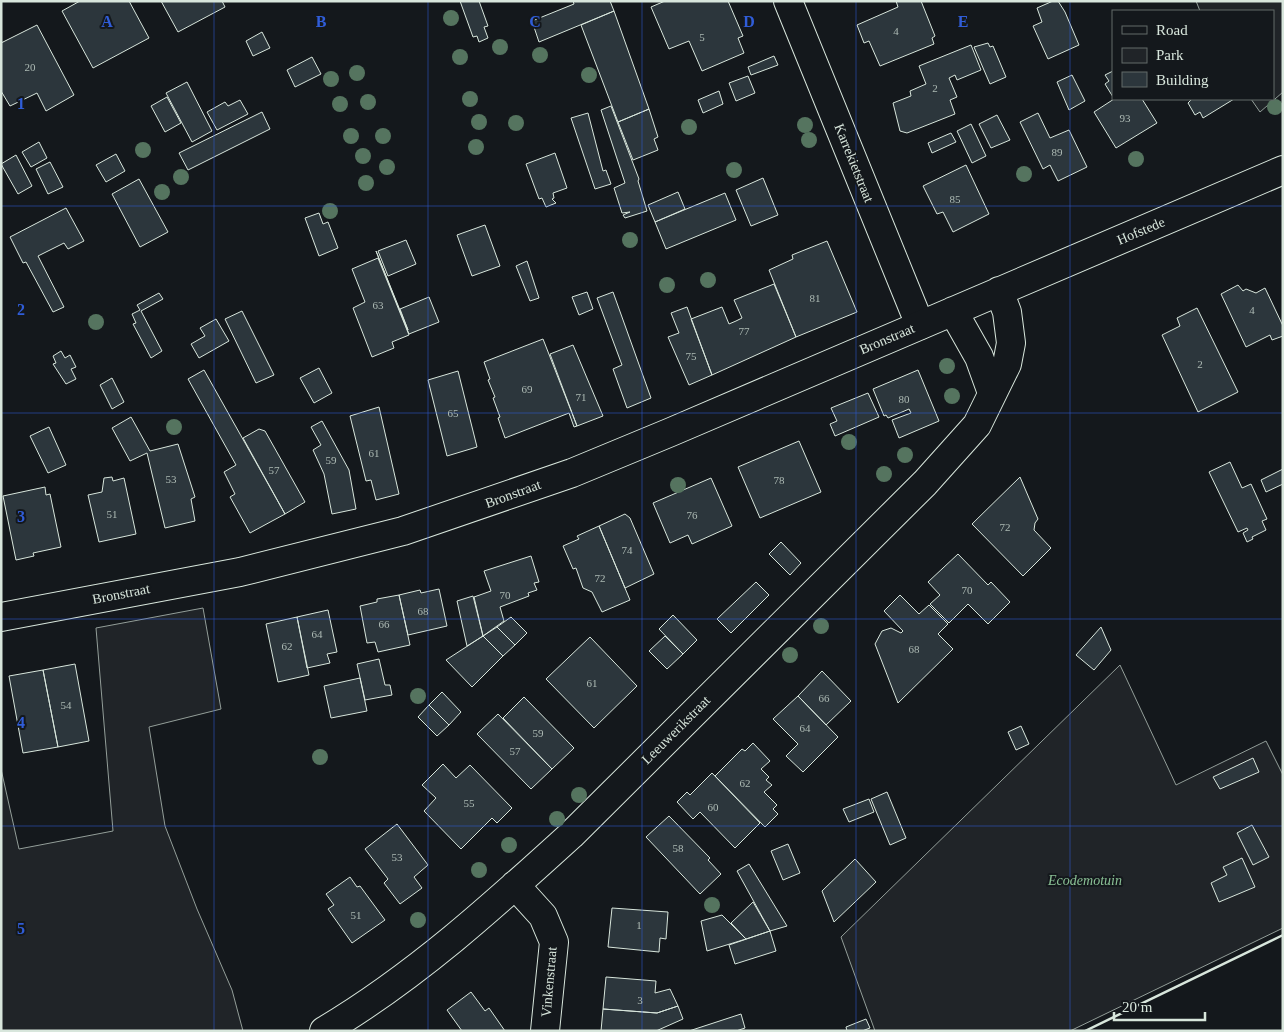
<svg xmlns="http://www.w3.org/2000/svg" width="1284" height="1032" viewBox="0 0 1284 1032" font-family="Georgia,serif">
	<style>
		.green { fill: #202428; stroke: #939e99 }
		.building { fill: #2c363c; stroke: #d8e6dc }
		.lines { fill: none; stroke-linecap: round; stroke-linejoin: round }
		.street-casing { stroke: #d8e6dc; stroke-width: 30 }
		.secondary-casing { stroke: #d8e6dc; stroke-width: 30 }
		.street { stroke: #14181c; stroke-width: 28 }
		.secondary { stroke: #14181c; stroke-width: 28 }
		.wall { stroke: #d8e6dc; stroke-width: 2.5 }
		.tree { fill: #55745f }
		.grid { fill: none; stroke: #305dd8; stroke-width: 1; stroke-opacity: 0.55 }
		.labels { text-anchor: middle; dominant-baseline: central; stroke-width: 4; stroke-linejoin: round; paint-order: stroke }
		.number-label { font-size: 11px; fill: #adbab4 }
		.street-label { font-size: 14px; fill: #d8e6dc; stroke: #14181c }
		.park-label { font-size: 14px; font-style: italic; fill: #8ac095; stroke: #14181c }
		.grid-label { font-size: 16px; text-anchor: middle; font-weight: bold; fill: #305dd8; stroke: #14181c; stroke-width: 4; stroke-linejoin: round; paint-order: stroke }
	</style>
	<rect width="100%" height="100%" fill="#14181c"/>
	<path class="green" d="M 1196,1 L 1283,1 L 1283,92 L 1260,112 L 1251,99 L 1273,99 L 1273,11 L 1200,11 Z
		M 203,608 L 221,709 L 149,727 L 165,826 L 197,909 L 232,990 L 243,1031 L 1,1031 L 1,769 L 19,849 L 113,831 L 96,628 Z
		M 1120,665 L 1176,785 L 1266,741 L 1283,775 L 1283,928 L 1070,1031 L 875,1031 L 841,937 Z"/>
	<path class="building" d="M 80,1 L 129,1 L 149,38 L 93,68 L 62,11 Z
		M 161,1 L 222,1 L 225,7 L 178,32 Z
		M 460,1 L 479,1 L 488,26 L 484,27 L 488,38 L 479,42 L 477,36 L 473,37 Z
		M 573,1 L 610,1 L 614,11 L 539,42 L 532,21 L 574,4 Z
		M 665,1 L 728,1 L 743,36 L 738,38 L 744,53 L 702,71 L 689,41 L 669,49 L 651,7 Z
		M 896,1 L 921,1 L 935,36 L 932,38 L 934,44 L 880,66 L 869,41 L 864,43 L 857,25 L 898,7 Z
		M 1053,1 L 1058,1 L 1065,12 L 1079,45 L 1048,59 L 1033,26 L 1042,22 L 1037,8 Z
		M 614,11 L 649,109 L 618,122 L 581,25 Z
		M 37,25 L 74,95 L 46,111 L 37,93 L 10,106 L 1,91 L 1,43 Z
		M 262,32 L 270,48 L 253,56 L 246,41 Z
		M 988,43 L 990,47 L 993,46 L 1006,77 L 990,84 L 974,47 Z
		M 971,45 L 981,70 L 957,80 L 955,75 L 949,78 L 957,97 L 950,100 L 955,114 L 907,133 L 900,131 L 893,103 L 911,96 L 910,91 L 926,84 L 919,66 Z
		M 774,56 L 778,65 L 751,75 L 748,67 Z
		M 312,57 L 321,74 L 295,87 L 287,70 Z
		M 1113,71 L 1113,97 L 1105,84 L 1109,81 L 1105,75 Z
		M 1072,75 L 1085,101 L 1069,110 L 1057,82 Z
		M 748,76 L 755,93 L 736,101 L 729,83 Z
		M 187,82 L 212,131 L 192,142 L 166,93 Z
		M 719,91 L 723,104 L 703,113 L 698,100 Z
		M 167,97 L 181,123 L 165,132 L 151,106 Z
		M 1114,99 L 1142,99 L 1157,123 L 1116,148 L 1094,112 Z
		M 1192,99 L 1234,99 L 1203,118 L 1200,112 L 1195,115 L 1188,103 Z
		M 240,100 L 248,114 L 217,130 L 207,112 L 225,102 L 228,106 Z
		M 611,106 L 639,179 L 638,181 L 647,211 L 625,218 L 623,215 L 630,212 L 622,213 L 614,188 L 625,183 L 601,110 Z
		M 649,109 L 658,137 L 654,139 L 658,150 L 633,160 L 618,122 Z
		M 262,112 L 270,129 L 188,170 L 179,153 Z
		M 588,113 L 603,171 L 606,170 L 611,184 L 595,189 L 571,118 Z
		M 1038,113 L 1050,138 L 1069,130 L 1087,167 L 1058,181 L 1050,165 L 1043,169 L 1020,122 Z
		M 997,115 L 1010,140 L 991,148 L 979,124 Z
		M 971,124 L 986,156 L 972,163 L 957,131 Z
		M 951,133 L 956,142 L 932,153 L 928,143 Z
		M 39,142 L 47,158 L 31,167 L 22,152 Z
		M 555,153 L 567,188 L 553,193 L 554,198 L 552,199 L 556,203 L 546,207 L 542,198 L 539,199 L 526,164 Z
		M 116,154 L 125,171 L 106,182 L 96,165 Z
		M 16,155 L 32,186 L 18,194 L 1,164 Z
		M 50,162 L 63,187 L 48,194 L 36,169 Z
		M 966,165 L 989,214 L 953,232 L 943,212 L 937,214 L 923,186 Z
		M 763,178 L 778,215 L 751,226 L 736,190 Z
		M 139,179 L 168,232 L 140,247 L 112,194 Z
		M 678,192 L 685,209 L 655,222 L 648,205 Z
		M 725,193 L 736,220 L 666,249 L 655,222 Z
		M 66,208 L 84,241 L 68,249 L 64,243 L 38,256 L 64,307 L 53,312 L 26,262 L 23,263 L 10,237 Z
		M 319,213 L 323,224 L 328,222 L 338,248 L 319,256 L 305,218 Z
		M 485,225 L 500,266 L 472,276 L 457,235 Z
		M 406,240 L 416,264 L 388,276 L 378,251 Z
		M 827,241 L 857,312 L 796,337 L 769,270 L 793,259 L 792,255 Z
		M 376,251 L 408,330 L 400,309 L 429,297 L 439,322 L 409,334 Z
		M 378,258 L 409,335 L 392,342 L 394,348 L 372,357 L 353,308 L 365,302 L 352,269 Z
		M 527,261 L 539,298 L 530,301 L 516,266 Z
		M 774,284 L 796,337 L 712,375 L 691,319 L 722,307 L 729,324 L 736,321 L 742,318 L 734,300 Z
		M 1238,285 L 1243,291 L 1246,289 L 1256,293 L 1265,288 L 1283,326 L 1283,336 L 1272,340 L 1270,335 L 1246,347 L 1221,294 Z
		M 587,292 L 593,309 L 579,315 L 572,297 Z
		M 613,292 L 651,398 L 627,408 L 613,369 L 622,365 L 597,298 Z
		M 159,293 L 163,299 L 141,311 L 162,351 L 151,358 L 133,324 L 136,323 L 132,314 L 140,310 L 137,305 Z
		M 687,307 L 712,375 L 689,385 L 668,337 L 679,333 L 671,313 Z
		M 1197,308 L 1238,392 L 1198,412 L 1162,335 L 1180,326 L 1177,318 Z
		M 242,311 L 274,375 L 256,383 L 225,319 Z
		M 216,319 L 229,341 L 199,358 L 191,344 L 205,336 L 200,328 Z
		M 543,339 L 577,426 L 574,427 L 569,413 L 505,438 L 498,418 L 500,417 L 493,398 L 495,397 L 488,380 L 490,379 L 484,362 Z
		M 573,345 L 603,416 L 577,426 L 550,354 Z
		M 61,351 L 65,358 L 70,355 L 76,367 L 71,369 L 76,379 L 66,384 L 53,364 L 56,363 L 53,356 Z
		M 319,368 L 332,393 L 314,403 L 300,378 Z
		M 204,370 L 285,514 L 250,533 L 230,497 L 235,494 L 224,472 L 236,465 L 188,379 Z
		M 918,370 L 939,421 L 899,438 L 892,420 L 911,413 L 909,409 L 888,418 L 886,415 L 884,416 L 873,389 Z
		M 458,371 L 477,447 L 447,456 L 428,380 Z
		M 112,378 L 124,402 L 112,409 L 100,385 Z
		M 868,393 L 879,417 L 835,436 L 830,424 L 837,421 L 831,408 Z
		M 379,407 L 399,494 L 376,500 L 371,480 L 366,481 L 350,416 Z
		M 131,417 L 150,451 L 178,444 L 195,497 L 191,499 L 195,521 L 165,528 L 147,453 L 130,461 L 112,428 Z
		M 322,421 L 349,470 L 356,509 L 332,514 L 324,474 L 313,450 L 321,445 L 311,427 Z
		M 49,427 L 66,465 L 48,473 L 30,436 Z
		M 259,429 L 265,431 L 305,502 L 285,514 L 243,438 Z
		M 799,441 L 821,492 L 760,518 L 738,467 Z
		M 1230,462 L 1242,488 L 1251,484 L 1267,519 L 1262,521 L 1266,530 L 1252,537 L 1253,539 L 1247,542 L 1243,533 L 1248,530 L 1247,528 L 1238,532 L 1209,472 Z
		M 1283,469 L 1283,484 L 1266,492 L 1261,480 Z
		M 112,477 L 113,481 L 124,478 L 136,534 L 99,542 L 88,495 L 102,492 L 104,478 Z
		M 1020,477 L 1038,519 L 1035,523 L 1034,530 L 1051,548 L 1023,576 L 972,524 Z
		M 711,478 L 732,526 L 692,544 L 688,535 L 670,543 L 653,503 Z
		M 45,487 L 46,495 L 50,494 L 61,547 L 33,553 L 34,556 L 16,560 L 3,496 Z
		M 625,514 L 630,518 L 654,574 L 625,588 L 599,526 Z
		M 599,526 L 630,600 L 602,612 L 592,592 L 583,588 L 576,568 L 573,569 L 563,546 L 579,539 L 577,536 Z
		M 781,542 L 801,563 L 790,575 L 769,554 Z
		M 958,554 L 988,585 L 991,582 L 1010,602 L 988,624 L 968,604 L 949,623 L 930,604 L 940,595 L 928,582 Z
		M 531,556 L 539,582 L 534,583 L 537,590 L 528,593 L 529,596 L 500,607 L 504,621 L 483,636 L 474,597 L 491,591 L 484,571 Z
		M 756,582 L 769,595 L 731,633 L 717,619 Z
		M 439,589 L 447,626 L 408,635 L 399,595 L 420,590 L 421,593 Z
		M 399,595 L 410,645 L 378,652 L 375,642 L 367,643 L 360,606 L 377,602 L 377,599 Z
		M 900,595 L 919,614 L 929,605 L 948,624 L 938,634 L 953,649 L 898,703 L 875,644 L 882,631 L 891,628 L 901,633 L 903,631 L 884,611 Z
		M 473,596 L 483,636 L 467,646 L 457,601 Z
		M 328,610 L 337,652 L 327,654 L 330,663 L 307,668 L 297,617 Z
		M 673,615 L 697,640 L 683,654 L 659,629 Z
		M 297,617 L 309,675 L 278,682 L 266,624 Z
		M 511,617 L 527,633 L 515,645 L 497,627 Z
		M 497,627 L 515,645 L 503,656 L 483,636 Z
		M 1101,627 L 1111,650 L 1094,670 L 1076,655 Z
		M 483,636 L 503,656 L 472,687 L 446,660 Z
		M 665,636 L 683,654 L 667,669 L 649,651 Z
		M 590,637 L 637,686 L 594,728 L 546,679 Z
		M 379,659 L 385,685 L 390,685 L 392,695 L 365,700 L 357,664 Z
		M 75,664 L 89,741 L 58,747 L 43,670 Z
		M 43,670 L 58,747 L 23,753 L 9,676 Z
		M 822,671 L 851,701 L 826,725 L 798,696 Z
		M 360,678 L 367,711 L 331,718 L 324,686 Z
		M 442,692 L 461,712 L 449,725 L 429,705 Z
		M 798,696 L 838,737 L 803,772 L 786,756 L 798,744 L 773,719 Z
		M 524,697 L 574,748 L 552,769 L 503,718 Z
		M 429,705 L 449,725 L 437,736 L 418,717 Z
		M 498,714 L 552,769 L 531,789 L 477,734 Z
		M 1021,726 L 1029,744 L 1016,750 L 1008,732 Z
		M 753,743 L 770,761 L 761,769 L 769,777 L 766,780 L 772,785 L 764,792 L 777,805 L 773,809 L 778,814 L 765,827 L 715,776 L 742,749 L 745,751 Z
		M 1253,758 L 1259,772 L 1220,789 L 1213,777 Z
		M 443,764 L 456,778 L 470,765 L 512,808 L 497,823 L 492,818 L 461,849 L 424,811 L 436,798 L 422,785 Z
		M 712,773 L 760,823 L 735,848 L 700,812 L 693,819 L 677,802 L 687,792 L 690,795 Z
		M 887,792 L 906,838 L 890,845 L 871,799 Z
		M 869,799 L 874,812 L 849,822 L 843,809 Z
		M 669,816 L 710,858 L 708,860 L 721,874 L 700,894 L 646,837 Z
		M 397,824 L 428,865 L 414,877 L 422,888 L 400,904 L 384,883 L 388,879 L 365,849 Z
		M 1252,825 L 1269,857 L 1253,865 L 1237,833 Z
		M 788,844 L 800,873 L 783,880 L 771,851 Z
		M 1242,858 L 1255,887 L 1219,902 L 1211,883 L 1227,875 L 1223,867 Z
		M 855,859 L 876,882 L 834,922 L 822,891 Z
		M 749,864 L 787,926 L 770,931 L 737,871 Z
		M 350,877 L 357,887 L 360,886 L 385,920 L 352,943 L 328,909 L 334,905 L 326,894 Z
		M 753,902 L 770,931 L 746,939 L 731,923 Z
		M 612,908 L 668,912 L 666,939 L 660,938 L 659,952 L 608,947 Z
		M 722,915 L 746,939 L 707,951 L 701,921 Z
		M 770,931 L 776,951 L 735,964 L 729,945 Z
		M 606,977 L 656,981 L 655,993 L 670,989 L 678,1006 L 657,1013 L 603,1009 Z
		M 471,992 L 485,1011 L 489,1008 L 505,1031 L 462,1031 L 447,1010 Z
		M 678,1006 L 683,1019 L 656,1031 L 601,1031 L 603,1009 L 657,1013 Z
		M 741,1014 L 745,1028 L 736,1031 L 689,1031 Z
		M 866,1019 L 870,1028 L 862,1031 L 847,1031 L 846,1027 Z"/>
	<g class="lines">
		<g class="street-casing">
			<path id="street" d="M 788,1 L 920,325"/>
		</g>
		<g class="secondary-casing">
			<path id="secondary" d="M 953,311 L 979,357 L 992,393
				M 1,617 L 240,572 L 403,531 L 572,473 L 671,432 L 1283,170
				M 515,885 L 543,916 L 554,942 L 545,1031
				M 324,1031 C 415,977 493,906 571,835 L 925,483 L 977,425 L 1007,364 L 1011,343 L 1007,312 L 999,291"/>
		</g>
		<use href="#street" class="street"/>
		<use href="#secondary" class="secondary"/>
		<path class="wall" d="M 1085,1031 L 1283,935"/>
	</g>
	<g class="tree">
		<circle cx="451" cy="18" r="8"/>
		<circle cx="500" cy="47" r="8"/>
		<circle cx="540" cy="55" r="8"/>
		<circle cx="460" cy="57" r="8"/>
		<circle cx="357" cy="73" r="8"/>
		<circle cx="589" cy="75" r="8"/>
		<circle cx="331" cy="79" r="8"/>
		<circle cx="470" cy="99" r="8"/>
		<circle cx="368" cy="102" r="8"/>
		<circle cx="340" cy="104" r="8"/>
		<circle cx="1275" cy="107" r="8"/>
		<circle cx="479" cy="122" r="8"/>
		<circle cx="516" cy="123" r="8"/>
		<circle cx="805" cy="125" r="8"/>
		<circle cx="689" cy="127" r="8"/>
		<circle cx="351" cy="136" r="8"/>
		<circle cx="383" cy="136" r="8"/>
		<circle cx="809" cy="140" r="8"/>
		<circle cx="476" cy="147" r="8"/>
		<circle cx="143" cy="150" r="8"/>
		<circle cx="363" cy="156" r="8"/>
		<circle cx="1136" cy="159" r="8"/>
		<circle cx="387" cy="167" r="8"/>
		<circle cx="734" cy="170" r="8"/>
		<circle cx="1024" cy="174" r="8"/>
		<circle cx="181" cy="177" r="8"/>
		<circle cx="366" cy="183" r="8"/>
		<circle cx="162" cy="192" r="8"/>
		<circle cx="330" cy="211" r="8"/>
		<circle cx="630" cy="240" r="8"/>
		<circle cx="708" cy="280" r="8"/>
		<circle cx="667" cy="285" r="8"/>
		<circle cx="96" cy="322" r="8"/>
		<circle cx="947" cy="366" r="8"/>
		<circle cx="952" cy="396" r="8"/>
		<circle cx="174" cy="427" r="8"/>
		<circle cx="849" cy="442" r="8"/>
		<circle cx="905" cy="455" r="8"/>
		<circle cx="884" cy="474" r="8"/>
		<circle cx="678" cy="485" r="8"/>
		<circle cx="821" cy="626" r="8"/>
		<circle cx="790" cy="655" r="8"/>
		<circle cx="418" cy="696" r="8"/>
		<circle cx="320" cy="757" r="8"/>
		<circle cx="579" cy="795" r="8"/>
		<circle cx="557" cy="819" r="8"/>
		<circle cx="509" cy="845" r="8"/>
		<circle cx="479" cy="870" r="8"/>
		<circle cx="712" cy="905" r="8"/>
		<circle cx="418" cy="920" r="8"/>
	</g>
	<path class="grid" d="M 214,1 L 214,1031M 428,1 L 428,1031M 642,1 L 642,1031M 856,1 L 856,1031M 1070,1 L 1070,1031M 1,206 L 1283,206M 1,413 L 1283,413M 1,619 L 1283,619M 1,826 L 1283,826"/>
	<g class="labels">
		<g class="number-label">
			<text x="896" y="31">4</text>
			<text x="702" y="37">5</text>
			<text x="30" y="67">20</text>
			<text x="935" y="88">2</text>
			<text x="1125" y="118">93</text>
			<text x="1057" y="152">89</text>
			<text x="955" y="199">85</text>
			<text x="815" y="298">81</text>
			<text x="378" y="305">63</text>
			<text x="1252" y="310">4</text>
			<text x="744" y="331">77</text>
			<text x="691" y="356">75</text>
			<text x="1200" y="364">2</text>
			<text x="527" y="389">69</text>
			<text x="581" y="397">71</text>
			<text x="904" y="399">80</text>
			<text x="453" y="413">65</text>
			<text x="374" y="453">61</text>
			<text x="331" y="460">59</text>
			<text x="274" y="470">57</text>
			<text x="171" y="479">53</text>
			<text x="779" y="480">78</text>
			<text x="112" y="514">51</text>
			<text x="692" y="515">76</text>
			<text x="1005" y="527">72</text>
			<text x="627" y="550">74</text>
			<text x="600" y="578">72</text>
			<text x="967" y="590">70</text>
			<text x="505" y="595">70</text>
			<text x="423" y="611">68</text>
			<text x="384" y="624">66</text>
			<text x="317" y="634">64</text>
			<text x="287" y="646">62</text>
			<text x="914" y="649">68</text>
			<text x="592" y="683">61</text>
			<text x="824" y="698">66</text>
			<text x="66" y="705">54</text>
			<text x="805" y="728">64</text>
			<text x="538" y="733">59</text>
			<text x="515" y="751">57</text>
			<text x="745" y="783">62</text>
			<text x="469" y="803">55</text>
			<text x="713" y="807">60</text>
			<text x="678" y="848">58</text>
			<text x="397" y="857">53</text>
			<text x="356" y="915">51</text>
			<text x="639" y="925">1</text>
			<text x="640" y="1000">3</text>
		</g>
		<g class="street-label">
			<text transform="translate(854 163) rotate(68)">Karrekietstraat</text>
			<text transform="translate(1141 231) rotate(-23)">Hofstede</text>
			<text transform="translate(887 339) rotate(-23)">Bronstraat</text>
			<text transform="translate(513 494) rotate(-20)">Bronstraat</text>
			<text transform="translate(121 594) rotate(-11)">Bronstraat</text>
			<text transform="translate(676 730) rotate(-45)">Leeuwerikstraat</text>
			<text transform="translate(549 982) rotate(-85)">Vinkenstraat</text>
		</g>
		<g class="park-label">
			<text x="1085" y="880">Ecodemotuin</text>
		</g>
	</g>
	<g class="grid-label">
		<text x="107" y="27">A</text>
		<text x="321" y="27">B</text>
		<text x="535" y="27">C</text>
		<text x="749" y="27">D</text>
		<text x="963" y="27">E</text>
		<text x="21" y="109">1</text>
		<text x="21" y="315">2</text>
		<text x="21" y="522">3</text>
		<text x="21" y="728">4</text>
		<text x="21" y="934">5</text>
	</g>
	<rect width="1284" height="1032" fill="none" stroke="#d8e6dc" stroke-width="5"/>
	<rect x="1112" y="10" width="162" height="90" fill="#14181c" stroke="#626a69"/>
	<rect x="1122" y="26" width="25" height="8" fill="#14181c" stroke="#626a69"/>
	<text x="1156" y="35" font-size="15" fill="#d8e6dc">Road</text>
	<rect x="1122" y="48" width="25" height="15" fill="#202428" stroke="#626a69"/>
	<text x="1156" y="60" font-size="15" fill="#d8e6dc">Park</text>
	<rect x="1122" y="72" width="25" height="15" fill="#2c363c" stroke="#626a69"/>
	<text x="1156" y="85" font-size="15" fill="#d8e6dc">Building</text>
	<path d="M1114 1012v8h91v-8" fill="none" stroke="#d8e6dc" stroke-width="2.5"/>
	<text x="1122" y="1012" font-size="15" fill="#d8e6dc" stroke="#14181c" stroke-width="4" paint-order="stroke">20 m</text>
</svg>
